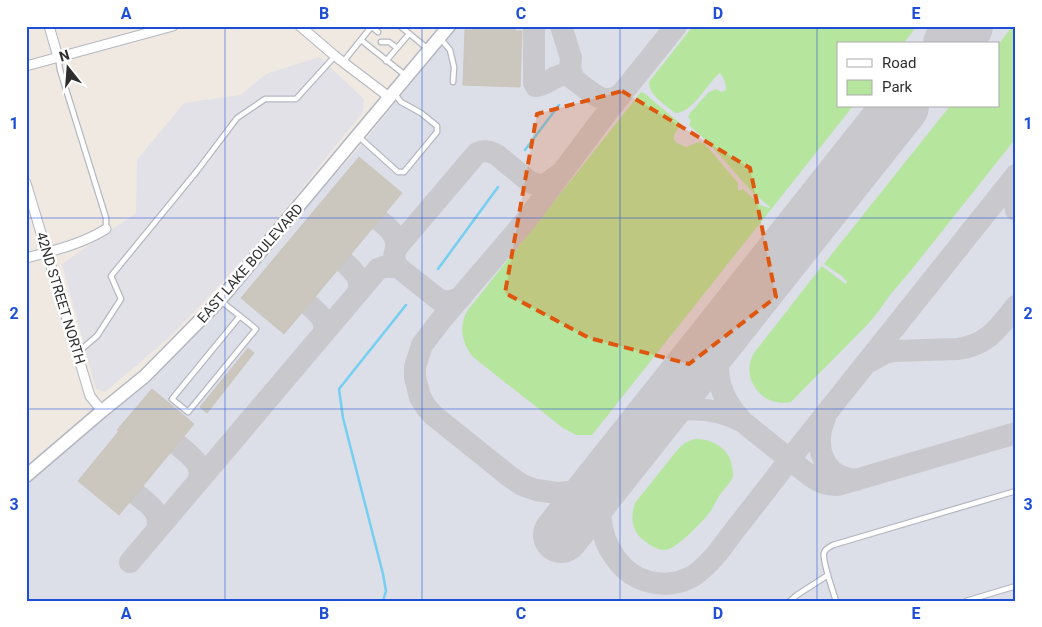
<svg xmlns="http://www.w3.org/2000/svg" width="1042" height="627" viewBox="0 0 1042 627" font-family="Roboto,sans-serif">
	<style>
		.industrial { fill: #e3e1e8 }
		.airport { fill: #dcdee8; fill-rule: evenodd }
		.green { fill: #b6e59e }
		.lines { fill: none; stroke-linecap: round; stroke-linejoin: round }
		.stream { stroke: #75cff0; stroke-width: 2.5 }
		.taxiway { stroke: #c9c8cc; stroke-width: 22 }
		.runway { stroke: #c9c8cc; stroke-width: 56 }
		.building { fill: #cbc7bf; stroke: #cbc5ba }
		.lane-casing { stroke: #b4b7c1; stroke-width: 7 }
		.street-casing { stroke: #b4b7c1; stroke-width: 11 }
		.secondary-casing { stroke: #b4b7c1; stroke-width: 15 }
		.lane { stroke: #fff; stroke-width: 4.5 }
		.street { stroke: #fff; stroke-width: 9 }
		.secondary { stroke: #fff; stroke-width: 12 }
		.marked { fill: #df570e; fill-opacity: 0.2; stroke: #df570e; stroke-width: 4; stroke-dasharray: 10 6; stroke-linejoin: round }
		.grid { fill: none; stroke: #1d4ed8; stroke-width: 1; stroke-opacity: 0.55 }
		.labels { text-anchor: middle; dominant-baseline: central; stroke-width: 5; stroke-linejoin: round; paint-order: stroke }
		.street-label { font-size: 14px; fill: #2e2e2e; stroke: #fff }
		.neatline { fill: none; stroke: #1d4ed8; stroke-width: 2 }
		.grid-label { font-size: 16px; text-anchor: middle; font-weight: bold; fill: #1d4ed8 }
	</style>
	<rect width="100%" height="100%" fill="#efe9e1"/>
	<path class="industrial" d="M 319,57 L 364,99 L 363,112 L 250,253 L 172,335 L 105,392 L 96,389 L 62,264 L 136,213 L 137,160 L 184,103 L 240,95 L 266,74 Z"/>
	<path class="airport" d="M 457,26 L 1016,26 L 1016,601 L 26,601 L 26,483 L 71,445 L 226,296 L 357,150 ZM 838,44 L 998,44 L 998,106 L 838,106 Z"/>
	<path class="green" d="M 693,26 L 917,26 L 903,44 L 838,44 L 838,106 L 853,106 L 592,435 L 576,435 L 563,428 L 473,357 C 462,344 458,325 468,310 L 641,92 L 644,93 L 681,124 L 674,135 L 674,140 L 677,143 L 686,147 L 699,142 L 705,144 L 738,183 L 738,191 L 743,189 L 760,205 L 769,208 L 770,207 L 753,193 L 708,142 L 689,125 L 691,120 L 688,117 L 690,113 L 708,93 L 716,89 L 721,92 L 726,90 C 726,83 724,78 720,73 C 707,83 693,113 675,113 C 666,105 649,96 649,82 Z
		M 1013,26 L 1016,26 L 1016,138 L 912,269 L 890,295 L 878,312 L 868,324 L 791,402 C 763,408 739,379 754,353 L 822,266 L 843,282 L 846,284 L 847,282 L 842,276 L 824,264 L 950,106 L 998,106 L 998,45 Z
		M 694,439 C 712,438 731,449 732,468 C 733,470 733,475 733,476 C 730,485 721,491 718,498 C 715,503 711,512 706,517 C 698,525 677,549 665,550 C 656,550 648,544 641,538 C 631,529 631,515 635,503 L 679,448 L 685,443 Z"/>
	<g class="lines">
		<path class="stream" d="M 525,150 L 559,105
			M 438,269 L 498,187
			M 383,601 L 386,591 L 383,574 L 343,418 L 339,389 L 406,305"/>
		<path class="taxiway" d="M 561,26 L 571,58 L 570,68 L 574,79
			M 534,28 L 534,82 L 536,86 C 547,85 554,75 566,74 C 577,80 594,98 605,99 C 610,100 616,97 621,95
			M 1016,187 L 1014,198 L 1016,210
			M 379,220 C 390,229 395,233 397,247
			M 344,262 C 354,272 364,279 357,294
			M 399,268 C 393,261 393,253 398,246 L 477,153 C 485,150 490,151 497,155 L 531,183 L 544,185 L 549,182 L 560,174
			M 308,304 C 318,313 328,320 323,334
			M 735,316 C 731,324 726,332 723,341 C 711,371 721,400 743,422 L 809,475 C 819,482 826,485 838,485 L 1016,433
			M 869,362 L 885,353 L 894,351 L 958,349 C 988,345 998,328 1016,306
			M 658,413 C 686,407 715,407 741,421
			M 825,418 C 813,446 822,478 857,480
			M 178,445 C 189,455 205,464 198,481
			M 602,483 C 598,515 599,542 623,567 C 641,585 671,589 693,576 C 710,565 722,547 734,531 C 752,508 771,484 789,460 C 864,365 940,270 1016,175
			M 600,485 L 582,491 L 557,493 L 536,490 L 522,485 L 509,476 L 433,415 L 426,407 L 420,397 L 415,377 L 415,367 L 422,345 L 441,320 L 528,218 L 611,107 L 676,26
			M 136,494 C 148,504 162,511 157,529
			M 130,562 L 378,269 L 387,266 L 399,268 L 438,299 C 447,303 453,301 461,297"/>
		<path class="runway" d="M 951,44 L 965,26
			M 561,535 L 901,106"/>
	</g>
	<path class="building" d="M 473,26 L 515,26 L 515,31 L 522,31 L 520,87 L 463,85 L 465,30 L 473,30 Z
		M 359,157 L 402,193 L 284,334 L 241,298 Z
		M 248,348 L 254,353 L 207,413 L 200,407 Z
		M 152,389 L 194,424 L 119,515 L 78,481 L 119,431 L 117,430 Z"/>
	<g class="lines">
		<g class="lane-casing">
			<path id="lane" d="M 400,26 L 428,49
				M 372,27 L 378,32
				M 440,38 L 450,50 L 454,67 L 453,82
				M 361,40 L 405,75
				M 381,42 L 389,42 L 397,48
				M 58,57 L 60,70 L 106,218 L 106,229
				M 386,61 L 409,34
				M 343,62 L 372,26
				M 359,137 L 398,172 L 404,172 L 437,132 L 437,126 L 421,113 L 401,102 L 394,93
				M 221,301 L 256,329 L 188,412 L 172,399 L 240,316
				M 77,353 L 97,336 L 121,299 L 111,276 L 197,171 L 237,118 L 265,99 L 296,99 L 335,56
				M 790,601 L 797,595 L 828,575
				M 836,601 C 833,591 822,561 824,553 C 825,549 829,547 833,545 L 1016,491
				M 966,601 L 1016,586"/>
		</g>
		<g class="street-casing">
			<path id="street" d="M 49,26 L 58,57
				M 300,26 L 335,56 L 389,97
				M 26,66 L 173,26
				M 26,183 L 90,396 L 102,411
				M 26,258 C 53,251 82,244 106,229"/>
		</g>
		<g class="secondary-casing">
			<path id="secondary" d="M 26,476 L 102,411 L 145,376 L 220,300 L 449,26"/>
		</g>
		<use href="#lane" class="lane"/>
		<use href="#street" class="street"/>
		<use href="#secondary" class="secondary"/>
	</g>
	<path class="marked" d="M 622,91 L 750,168 L 776,297 L 689,364 L 589,338 L 505,293 L 537,114 Z"/>
	<path class="grid" d="M 225,26 L 225,601M 422,26 L 422,601M 620,26 L 620,601M 817,26 L 817,601M 26,218 L 1016,218M 26,409 L 1016,409"/>
	<g class="labels">
		<g class="street-label">
			<text transform="translate(250 263) rotate(-49)">EAST LAKE BOULEVARD</text>
			<text transform="translate(61 298) rotate(73)">42ND STREET NORTH</text>
		</g>
	</g>
	<rect width="1042" height="627" fill="none" stroke="#ffffff" stroke-width="55"/>
	<rect x="837" y="42" width="162" height="65" fill="#ffffff" stroke="#ababab"/>
	<rect x="847" y="59" width="25" height="8" fill="#ffffff" stroke="#ababab"/>
	<text x="882" y="68" font-size="15" fill="#2e2e2e">Road</text>
	<rect x="847" y="80" width="25" height="15" fill="#b6e59e" stroke="#ababab"/>
	<text x="882" y="92" font-size="15" fill="#2e2e2e">Park</text>
	<g transform="translate(68 68) rotate(343)" stroke="#ffffff" stroke-width="4" paint-order="stroke">
	<path d="M0-4L9 19L0 12L-9 19Z" fill="#2e2e2e"/>
	<text y="-8" font-size="14" font-weight="bold" text-anchor="middle" fill="#2e2e2e">N</text>
	</g>
	<rect x="28" y="28" width="986" height="572" class="neatline"/>
	<g class="grid-label">
		<text x="126" y="19">A</text>
		<text x="324" y="19">B</text>
		<text x="521" y="19">C</text>
		<text x="718" y="19">D</text>
		<text x="916" y="19">E</text>
		<text x="14" y="129">1</text>
		<text x="1028" y="129">1</text>
		<text x="14" y="319">2</text>
		<text x="1028" y="319">2</text>
		<text x="14" y="510">3</text>
		<text x="1028" y="510">3</text>
		<text x="126" y="619">A</text>
		<text x="324" y="619">B</text>
		<text x="521" y="619">C</text>
		<text x="718" y="619">D</text>
		<text x="916" y="619">E</text>
	</g>
</svg>
